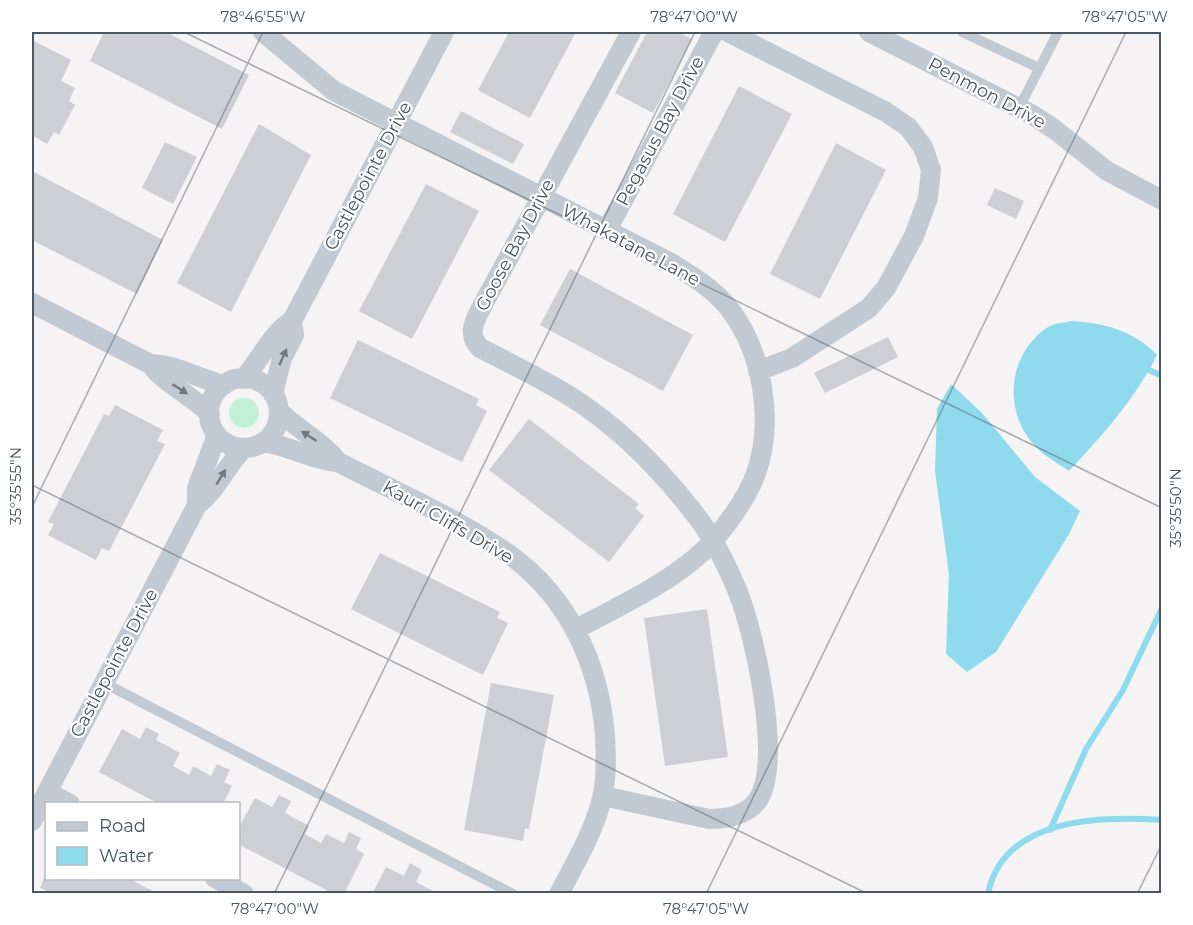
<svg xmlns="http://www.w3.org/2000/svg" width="1193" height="925" viewBox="0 0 1193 925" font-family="Montserrat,sans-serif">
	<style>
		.green { fill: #c3f1d5 }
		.water { fill: #90daee }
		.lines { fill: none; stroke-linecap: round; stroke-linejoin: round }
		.stream { stroke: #90daee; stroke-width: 6 }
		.building { fill: #cdcfd5 }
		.service { stroke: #c1cad2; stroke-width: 10 }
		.minor { stroke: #c1cad2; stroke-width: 20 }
		.oneway { fill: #6e7983 }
		.ticks { fill: none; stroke: #4a5661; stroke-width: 1.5; stroke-opacity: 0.45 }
		.labels { text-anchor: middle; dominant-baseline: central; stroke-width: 4.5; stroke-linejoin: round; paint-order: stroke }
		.street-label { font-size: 18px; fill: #4a5661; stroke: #fff }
		.neatline { fill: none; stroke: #4a5661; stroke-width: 2 }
		.ticks-label { font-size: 15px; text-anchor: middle; fill: #4a5661 }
	</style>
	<rect width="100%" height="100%" fill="#f5f3f3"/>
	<path class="green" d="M229 413a15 15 0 1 1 30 0a15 15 0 1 1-30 0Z"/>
	<path class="water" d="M 1071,321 C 1104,323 1133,330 1157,355 C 1135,399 1102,436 1069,471 C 1058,463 1044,456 1035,446 C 1002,411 1008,353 1048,327 C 1054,323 1064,323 1071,321 Z
		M 951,384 L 982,413 L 1035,477 L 1080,511 L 1069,534 L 996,652 L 967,672 L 946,654 L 949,574 L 935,471 L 937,409 Z"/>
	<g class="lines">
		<path class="stream" d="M 1149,370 L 1162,376
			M 1050,830 L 1086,749 L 1123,690 L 1162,608
			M 988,894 C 1003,817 1101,816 1162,820"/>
	</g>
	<path class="building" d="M 104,32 L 166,32 L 249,75 L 222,129 L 90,61 Z
		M 509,32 L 576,32 L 530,118 L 478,90 Z
		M 647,32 L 678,32 L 692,39 L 653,113 L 615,93 Z
		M 32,40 L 71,60 L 61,81 L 75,88 L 69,101 L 75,105 L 59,135 L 54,132 L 47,144 L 32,135 Z
		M 739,86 L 792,114 L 725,242 L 673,214 Z
		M 461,111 L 524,144 L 513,164 L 450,132 Z
		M 259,124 L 311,155 L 231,312 L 177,283 Z
		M 165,142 L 197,157 L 173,204 L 142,188 Z
		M 836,143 L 886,170 L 820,299 L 770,274 Z
		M 32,171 L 163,240 L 137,294 L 32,240 Z
		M 426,184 L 479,211 L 412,339 L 359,311 Z
		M 995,188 L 1024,201 L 1016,219 L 987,205 Z
		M 570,269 L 693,335 L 663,391 L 540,325 Z
		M 888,337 L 898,357 L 825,393 L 814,373 Z
		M 358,340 L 479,399 L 476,405 L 487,411 L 462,462 L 330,398 Z
		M 115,405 L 163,430 L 157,441 L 165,444 L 109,551 L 102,548 L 96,560 L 48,535 L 54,524 L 48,522 L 104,414 L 109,416 Z
		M 529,419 L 639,504 L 635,508 L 644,516 L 609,562 L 489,470 Z
		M 380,553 L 500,612 L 497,618 L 508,623 L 483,675 L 351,609 Z
		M 707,609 L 728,757 L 665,766 L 644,618 Z
		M 491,683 L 554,695 L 529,829 L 525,828 L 523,841 L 464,830 Z
		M 146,727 L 159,734 L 156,740 L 180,753 L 173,766 L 189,775 L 193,766 L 211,776 L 217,764 L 230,770 L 224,782 L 232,786 L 223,804 L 159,804 L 99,772 L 122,729 L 140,739 Z
		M 279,795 L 291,801 L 285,813 L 309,826 L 305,834 L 321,843 L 326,834 L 344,843 L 349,832 L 361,838 L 356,849 L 364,854 L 344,894 L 334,894 L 238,844 L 238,829 L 255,798 L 272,807 Z
		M 410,863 L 422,870 L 416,882 L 439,894 L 372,894 L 386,867 L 404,876 Z
		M 46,873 L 46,878 L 128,878 L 158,894 L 45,894 L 47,891 L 40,888 Z"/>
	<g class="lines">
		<path class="service" d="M 962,32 L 1039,68
			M 1019,108 L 1058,32
			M 104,683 L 513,894"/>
		<path class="minor" d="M 263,32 L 334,91 L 671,263 C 692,276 712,288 728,307 C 763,351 775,423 755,476 C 746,499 729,522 713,541 C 680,578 620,606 576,629
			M 728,32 L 886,112 L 908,127 L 923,147 L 931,170 L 928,198 L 914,236 L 886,288 L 869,308 L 792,358 L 758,371
			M 869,32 L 1031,114 L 1054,129 L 1107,171 L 1162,200
			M 607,230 L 714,32
			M 32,303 L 150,364 C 166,385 190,394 210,414
			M 150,364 C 175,364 199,379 224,385
			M209 413a35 35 0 1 1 70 0a35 35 0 1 1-70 0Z
			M 243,379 C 260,361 271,333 292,321 L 444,32
			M 273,394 L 282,358 L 294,335 L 292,321
			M 279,411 C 298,430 322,441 338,462
			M 264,442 C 290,446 312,460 338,462 C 394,491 459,519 510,555 C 569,598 599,664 605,735 C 606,755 607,779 602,798 C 594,832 575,863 559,894
			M 197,505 L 197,488 L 217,435
			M 47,792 L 70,804
			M 603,796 L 709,819 C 729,819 754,814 762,792 C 779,748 755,635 738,592 C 726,563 711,533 691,509 C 657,466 615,424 568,395 C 540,378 510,363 480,348 C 468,335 473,324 480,310 L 631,32
			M 32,821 L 197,505 C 217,490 226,466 244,448
			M 215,878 L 244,894"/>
	</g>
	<defs><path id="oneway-solid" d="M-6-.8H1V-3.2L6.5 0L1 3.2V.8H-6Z" transform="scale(1.5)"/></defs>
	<g class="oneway">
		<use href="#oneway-solid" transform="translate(283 357) rotate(-66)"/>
		<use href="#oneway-solid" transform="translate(180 389) rotate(32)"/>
		<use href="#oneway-solid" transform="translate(309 436) rotate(-147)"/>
		<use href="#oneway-solid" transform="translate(221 477) rotate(-59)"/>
	</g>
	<path class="ticks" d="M 184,32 L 1162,508M 32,485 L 868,894M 32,507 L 263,32M 274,894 L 695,32M 706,894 L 1126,32M 1137,894 L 1162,844"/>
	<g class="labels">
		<g class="street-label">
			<text transform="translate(987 93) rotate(28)">Penmon Drive</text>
			<text transform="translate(660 131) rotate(-62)">Pegasus Bay Drive</text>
			<text transform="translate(368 176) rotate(-62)">Castlepointe Drive</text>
			<text transform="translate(515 245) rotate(-62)">Goose Bay Drive</text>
			<text transform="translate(631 245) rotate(28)">Whakatane Lane</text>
			<text transform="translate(448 522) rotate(30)">Kauri Cliffs Drive</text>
			<text transform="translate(114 663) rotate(-62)">Castlepointe Drive</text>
		</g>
	</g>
	<rect width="1193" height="925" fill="none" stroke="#ffffff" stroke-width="66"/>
	<rect x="45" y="802" width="195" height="78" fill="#ffffff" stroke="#b7bbc0" stroke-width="1.5"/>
	<rect x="57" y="822" width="30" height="9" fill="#c1cad2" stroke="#b7bbc0" stroke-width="1.5"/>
	<text x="99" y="832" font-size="18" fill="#4a5661">Road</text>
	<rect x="57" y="847" width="30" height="18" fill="#90daee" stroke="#b7bbc0" stroke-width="1.5"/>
	<text x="99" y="862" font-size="18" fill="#4a5661">Water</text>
	<rect x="33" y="33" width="1127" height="859" class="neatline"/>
	<g class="ticks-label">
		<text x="263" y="22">78°46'55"W</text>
		<text x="694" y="22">78°47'00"W</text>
		<text x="1125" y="22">78°47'05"W</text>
		<text transform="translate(16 486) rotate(-90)" y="5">35°35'55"N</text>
		<text transform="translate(1176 508) rotate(-90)" y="5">35°35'50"N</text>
		<text x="275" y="914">78°47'00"W</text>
		<text x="706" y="914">78°47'05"W</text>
	</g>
</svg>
